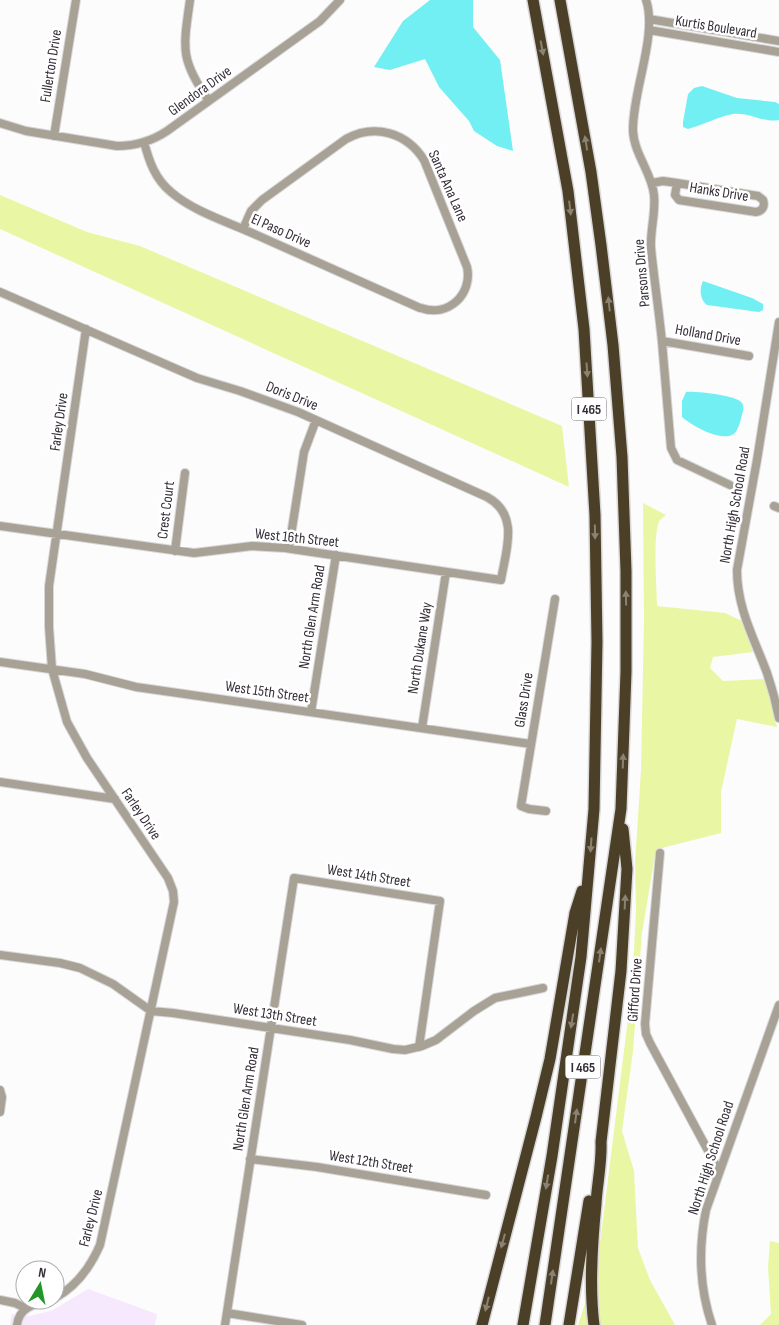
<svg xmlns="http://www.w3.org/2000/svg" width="779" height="1325" viewBox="0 0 779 1325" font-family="'Sofia Sans Condensed',sans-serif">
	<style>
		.built { fill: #f6e9fd }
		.green { fill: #e9f7a5 }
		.water { fill: #71eff3 }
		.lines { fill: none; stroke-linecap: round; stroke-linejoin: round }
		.minor-casing { stroke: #d8d7d9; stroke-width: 10 }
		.highway-casing { stroke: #d8d7d9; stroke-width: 14 }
		.minor { stroke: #a8a296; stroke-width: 8 }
		.highway { stroke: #4b4027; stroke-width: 11 }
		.oneway { fill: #8a8373 }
		.labels { text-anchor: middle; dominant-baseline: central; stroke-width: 5; stroke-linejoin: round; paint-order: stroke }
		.shield { fill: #fff; stroke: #726d74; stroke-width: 1 }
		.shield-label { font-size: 14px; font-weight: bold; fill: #352e38 }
		.street-label { font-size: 15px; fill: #352e38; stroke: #fff }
	</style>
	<rect width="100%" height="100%" fill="#fcfcfc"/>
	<path class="built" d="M 88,1289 L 157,1314 L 155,1325 L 10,1325 L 12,1314 L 30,1316 L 53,1310 Z"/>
	<path class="green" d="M 0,195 L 87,232 L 140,246 L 562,426 L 569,487 L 0,229 Z
		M 643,503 L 666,515 C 664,517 662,518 660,520 C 652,532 657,589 657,606 L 725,613 L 742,621 L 753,652 L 713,657 L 710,668 L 723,681 L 765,679 L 777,727 L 737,719 L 721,792 L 721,833 L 662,848 L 655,855 L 642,933 L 633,1051 L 622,1131 L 634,1171 L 638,1248 L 650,1280 L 675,1325 L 578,1325 L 597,1267 L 627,1027 L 634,951 L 636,909 L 635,863 L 641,770 L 644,619 Z
		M 770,1241 L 779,1243 L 779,1325 L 760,1325 L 771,1314 L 768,1267 Z"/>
	<path class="water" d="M 430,0 L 473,0 L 473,27 L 500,60 L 513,151 L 497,146 L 474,131 L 469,121 L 439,87 L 425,59 L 390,70 L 374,67 L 403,21 Z
		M 702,86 L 737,98 L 775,102 L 779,104 L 779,120 C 763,123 749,112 733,114 C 717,117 703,125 688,129 L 683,127 L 683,122 L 688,94 L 694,88 Z
		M 703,281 L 752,298 L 763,304 L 763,310 L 759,312 L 707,305 C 700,300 699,289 703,281 Z
		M 686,392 C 696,391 736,395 742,403 C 745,408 742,414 741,419 C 740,423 738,429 735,433 C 723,444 691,425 682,417 L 682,401 Z"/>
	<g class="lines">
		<g class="minor-casing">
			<path id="minor" d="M 190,0 C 183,49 180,60 209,101
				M 646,0 C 658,35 632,92 633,131 C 634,154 652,173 654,195 C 656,213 650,230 651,248 C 654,279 659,311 662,342 C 665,377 668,412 671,448 L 677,460 L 730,485
				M 649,19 L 779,41
				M 649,30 L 779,52
				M 0,123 L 26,131 L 117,146 C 136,146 152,141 167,131 L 320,21 L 340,0
				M 54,136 L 76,0
				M 144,142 C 149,161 155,179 171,192 C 193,211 225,221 252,233 C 308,258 364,283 420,308 L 421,308 C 448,318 473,294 467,267 L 424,160 C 407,133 375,123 346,139 L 262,200 L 251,211 L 243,229
				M 652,183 L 663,181 L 677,183 L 758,196 L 763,200 C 765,206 763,211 756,212 L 679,200 L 675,195 L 677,183
				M 0,292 L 197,378 L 240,391 L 298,412 L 487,497 C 520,515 506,550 501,580 L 285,548 L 252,546 L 194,553 L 0,526
				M 779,322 L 757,460 L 737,570 C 737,608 754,638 767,673 C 772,688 776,703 779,718
				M 662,341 L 749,356
				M 774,506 L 779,508
				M 289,548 L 304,452 L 316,420
				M 175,551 L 185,473
				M 0,662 L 85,674 L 136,687 L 531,744
				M 311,712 L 336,555
				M 422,728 L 446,572
				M 0,782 L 115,799
				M 546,811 L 529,809 L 521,806 L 555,599
				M 660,853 L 645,1024 L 646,1034 L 650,1043 L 719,1171
				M 0,955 L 60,963 L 80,968 L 113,984 L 151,1011 L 173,1013 L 350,1040 L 393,1049 L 405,1050 L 422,1046 L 436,1040 L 474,1011 L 495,998 L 543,988
				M 0,1090 L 2,1097 L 0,1112
				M 250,1159 L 317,1167 L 486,1195
				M 55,1298 C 77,1286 90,1268 100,1245 L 174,902 L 173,891 L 168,878 L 87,758 L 67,722 L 52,669 L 49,627 L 49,586 L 86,329
				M 0,1300 L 15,1303 L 25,1308
				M 227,1313 L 302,1325
				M 17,1325 C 19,1307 35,1304 50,1300
				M 225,1325 L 294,878 L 440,901 L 419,1047
				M 712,1325 C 699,1287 698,1250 706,1210 L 779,1005"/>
		</g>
		<g class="highway-casing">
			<path id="highway" d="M 482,1325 L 536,1117 L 550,1059 L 575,913 L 582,891
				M 523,1325 L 552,1156 L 581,957 L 594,809 L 597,642 L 595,515 L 584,329 L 568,191 L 533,0
				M 545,1325 L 621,809 L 626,672 L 626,571 L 622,457 L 613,345 L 601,245 L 591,172 L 560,0
				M 569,1325 L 589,1201
				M 594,1325 C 589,1286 592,1244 596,1204 C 597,1184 602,1163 601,1142 L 621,971 L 627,869 L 623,829"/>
		</g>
		<use href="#minor" class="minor"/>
		<use href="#highway" class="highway"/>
	</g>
	<defs><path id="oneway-solid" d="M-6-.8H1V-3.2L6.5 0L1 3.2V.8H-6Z" transform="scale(1.25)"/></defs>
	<g class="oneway">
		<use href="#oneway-solid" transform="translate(542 48) rotate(79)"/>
		<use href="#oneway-solid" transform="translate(586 143) rotate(-99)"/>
		<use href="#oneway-solid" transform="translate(570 208) rotate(83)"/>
		<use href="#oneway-solid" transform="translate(609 304) rotate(-96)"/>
		<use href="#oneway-solid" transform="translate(587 370) rotate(86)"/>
		<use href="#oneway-solid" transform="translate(595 532) rotate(89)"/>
		<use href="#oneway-solid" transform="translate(626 598) rotate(-91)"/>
		<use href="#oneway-solid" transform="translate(623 761) rotate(-88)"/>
		<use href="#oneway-solid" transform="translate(591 845) rotate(94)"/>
		<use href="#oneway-solid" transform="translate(625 902) rotate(-87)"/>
		<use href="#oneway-solid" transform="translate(600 955) rotate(-82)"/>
		<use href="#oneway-solid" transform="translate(572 1021) rotate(99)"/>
		<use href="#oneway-solid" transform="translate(576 1116) rotate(-82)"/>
		<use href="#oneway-solid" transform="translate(547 1182) rotate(99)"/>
		<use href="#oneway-solid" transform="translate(503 1241) rotate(105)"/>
		<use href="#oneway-solid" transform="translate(552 1277) rotate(-82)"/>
		<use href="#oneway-solid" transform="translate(487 1304) rotate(104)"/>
	</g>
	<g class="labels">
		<g class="shield">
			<rect x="571.5" y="397.5" width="35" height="23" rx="4"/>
			<rect x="565.5" y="1055.5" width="35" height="23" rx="4"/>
		</g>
		<g class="shield-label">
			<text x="589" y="409">I 465</text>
			<text x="583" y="1067">I 465</text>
		</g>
		<g class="street-label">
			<text transform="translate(716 27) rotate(9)">Kurtis Boulevard</text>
			<text transform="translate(51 66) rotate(-81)">Fullerton Drive</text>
			<text transform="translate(200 91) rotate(-36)">Glendora Drive</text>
			<text transform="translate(448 186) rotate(66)">Santa Ana Lane</text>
			<text transform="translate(719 192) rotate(9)">Hanks Drive</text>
			<text transform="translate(281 231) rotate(24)">El Paso Drive</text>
			<text transform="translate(642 273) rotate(-95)">Parsons Drive</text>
			<text transform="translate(708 335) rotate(10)">Holland Drive</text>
			<text transform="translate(292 396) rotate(22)">Doris Drive</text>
			<text transform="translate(59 422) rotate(-82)">Farley Drive</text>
			<text transform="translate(735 505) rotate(-80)">North High School Road</text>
			<text transform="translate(166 510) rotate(-83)">Crest Court</text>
			<text transform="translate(297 538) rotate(6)">West 16th Street</text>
			<text transform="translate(312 617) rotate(-81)">North Glen Arm Road</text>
			<text transform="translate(420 648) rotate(-81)">North Dukane Way</text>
			<text transform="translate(267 692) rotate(8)">West 15th Street</text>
			<text transform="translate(524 700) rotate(-81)">Glass Drive</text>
			<text transform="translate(141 814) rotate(56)">Farley Drive</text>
			<text transform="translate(369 876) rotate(9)">West 14th Street</text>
			<text transform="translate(635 990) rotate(-86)">Gifford Drive</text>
			<text transform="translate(275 1015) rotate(9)">West 13th Street</text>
			<text transform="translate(246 1099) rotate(-81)">North Glen Arm Road</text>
			<text transform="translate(711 1158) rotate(-72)">North High School Road</text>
			<text transform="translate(371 1162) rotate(9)">West 12th Street</text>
			<text transform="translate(91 1218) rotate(-76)">Farley Drive</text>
		</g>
	</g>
	<g transform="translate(40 1285) rotate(10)"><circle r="24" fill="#ffffff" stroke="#aeabaf"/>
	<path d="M0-4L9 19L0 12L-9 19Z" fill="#229727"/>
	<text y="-8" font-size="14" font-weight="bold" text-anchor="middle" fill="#352e38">N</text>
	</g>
</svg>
